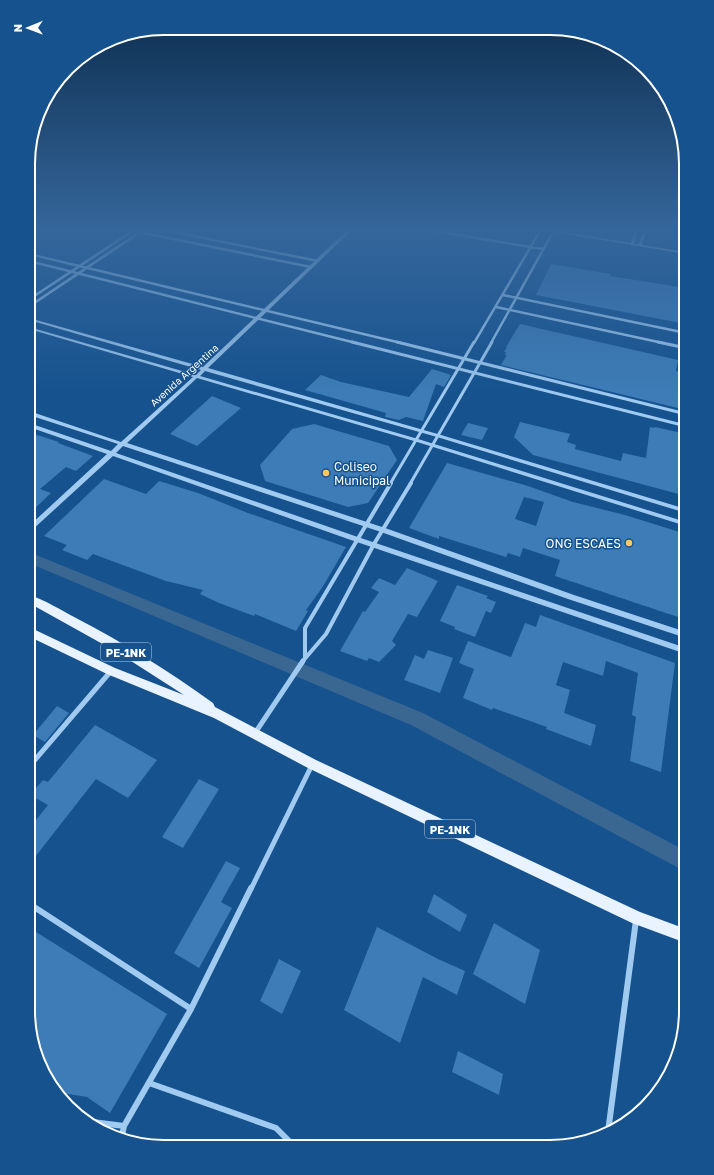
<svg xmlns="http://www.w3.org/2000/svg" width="714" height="1175" viewBox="0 0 714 1175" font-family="'Golos Text',sans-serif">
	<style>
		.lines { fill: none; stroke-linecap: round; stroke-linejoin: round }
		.canal { fill: #3a6792; fill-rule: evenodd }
		.building { fill: #3d7cb7; fill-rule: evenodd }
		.minor-far4 { stroke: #a0caf0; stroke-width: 2.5 }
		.minor-far3 { stroke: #a0caf0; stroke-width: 3 }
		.minor-far2 { stroke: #a0caf0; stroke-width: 4 }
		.minor-far1 { stroke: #a0caf0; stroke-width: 5 }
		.minor { stroke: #a0caf0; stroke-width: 6 }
		.tertiary { fill: #a0caf0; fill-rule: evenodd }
		.primary { fill: #e9f3ff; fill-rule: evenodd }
		.poi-dot { fill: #ffc65f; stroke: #15528e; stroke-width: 1.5 }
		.labels { text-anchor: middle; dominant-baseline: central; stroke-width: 3; stroke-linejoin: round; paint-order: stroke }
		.far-street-label { font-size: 10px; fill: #fff; stroke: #15528e }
		.shield { fill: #15528e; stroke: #b9cbdd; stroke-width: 1 }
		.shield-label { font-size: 11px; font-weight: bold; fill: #fff }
		.poi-label { font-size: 12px; fill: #fff; stroke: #15528e; text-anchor: start }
		.rim { fill: none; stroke: #fff; stroke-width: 2 }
	</style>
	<rect width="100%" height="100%" fill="#15528e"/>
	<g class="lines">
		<path class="canal" d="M 29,552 L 423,713 L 686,851 L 686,872 L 411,725 L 29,563 Z"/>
	</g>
	<path class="building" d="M 551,264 L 611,274 L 610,276 L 686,288 L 686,324 L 536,295 Z
		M 520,324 L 678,360 L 676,371 L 686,373 L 686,410 L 501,365 L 507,355 L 505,355 L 506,352 L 504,352 L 507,347 L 506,347 Z
		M 432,369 L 451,375 L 444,387 L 436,384 L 423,421 L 406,417 L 399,420 L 385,417 L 386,413 L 305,390 L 321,375 L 341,382 L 409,397 Z
		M 212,396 L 241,408 L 197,446 L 170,434 Z
		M 520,422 L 570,434 L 567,442 L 576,445 L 575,449 L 621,461 L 623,453 L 646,458 L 650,427 L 654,428 L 655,427 L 686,434 L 686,496 L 533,455 L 514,437 Z
		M 468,423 L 488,428 L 482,440 L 461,435 Z
		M 314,424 L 389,446 L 397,460 L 368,503 L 348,507 L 265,481 L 260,465 L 292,429 Z
		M 34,434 L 59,442 L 58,443 L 93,456 L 76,471 L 66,467 L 40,489 L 51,493 L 29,514 L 29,438 Z
		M 447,463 L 528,486 L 573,502 L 625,515 L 686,534 L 686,588 L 681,618 L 555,576 L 560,560 L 523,548 L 520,557 L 508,553 L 506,557 L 439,536 L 439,539 L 409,528 ZM 524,497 L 544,502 L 536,526 L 515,519 Z
		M 104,479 L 146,494 L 159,481 L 198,493 L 248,513 L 346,547 L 322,588 L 306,610 L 308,611 L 296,631 L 255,614 L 254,616 L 219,603 L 200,594 L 203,590 L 166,581 L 93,554 L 87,560 L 62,550 L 67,545 L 44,536 Z
		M 407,568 L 438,581 L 417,617 L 408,614 L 392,641 L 396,645 L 379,662 L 369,658 L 367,661 L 340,651 L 363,611 L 365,612 L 379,592 L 371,588 L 379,578 L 395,585 Z
		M 457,585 L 488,596 L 486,598 L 496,602 L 491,613 L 486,611 L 475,637 L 454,629 L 455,627 L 440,621 Z
		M 540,615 L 675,663 L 661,772 L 630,761 L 636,717 L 632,715 L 638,673 L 606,661 L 603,676 L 563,662 L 556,685 L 570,690 L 564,713 L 596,725 L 591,746 L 546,729 L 547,727 L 493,708 L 492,710 L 463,698 L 474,669 L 459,663 L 468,641 L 511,657 L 525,623 L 536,627 Z
		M 428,650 L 453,658 L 440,693 L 404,680 L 415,655 L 424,659 Z
		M 57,706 L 69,713 L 45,742 L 33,735 Z
		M 95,725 L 157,760 L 128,798 L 96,779 L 28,866 L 28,830 L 48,805 L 30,795 L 43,780 L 48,782 Z
		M 199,779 L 219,789 L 183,848 L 162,837 Z
		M 226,861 L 240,868 L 221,902 L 232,908 L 199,968 L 174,953 Z
		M 434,894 L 467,915 L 460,932 L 427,912 Z
		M 494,923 L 540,950 L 525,1004 L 473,974 Z
		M 28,927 L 167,1014 L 110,1113 L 87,1097 L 62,1093 L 38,1063 L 28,1011 L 28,1006 L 34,998 L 28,994 Z
		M 377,927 L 438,959 L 465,971 L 457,995 L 423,977 L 400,1043 L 344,1010 Z
		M 279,959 L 301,971 L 282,1014 L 260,1001 Z
		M 458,1051 L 503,1074 L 499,1095 L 452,1072 Z"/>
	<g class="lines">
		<path class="minor-far4" d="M 134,231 L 311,267
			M 168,231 L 318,261
			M 434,231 L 543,249
			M 29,235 L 36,231
			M 29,254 L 401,343
			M 29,261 L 356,343
			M 503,295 L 686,333
			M 496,307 L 663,343
			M 474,343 L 540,231
			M 491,343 L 553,232"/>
		<path class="minor-far3" d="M 352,342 L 686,426
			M 397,342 L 686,414
			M 658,342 L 686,348
			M 390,484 L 474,342
			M 410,484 L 492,342"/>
		<path class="minor-far2" d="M 305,658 L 305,628 L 391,483
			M 302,662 L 326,634 L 374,544 L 411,483"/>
		<path class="minor-far1" d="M 255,733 L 303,661
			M 28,768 L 111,671
			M 251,889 L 312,765"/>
		<path class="minor" d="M 28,903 L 191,1009
			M 149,1083 L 276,1128 L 294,1146
			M 85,1121 L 124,1126
			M 608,1132 L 636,920
			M 122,1136 L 124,1126 L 191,1009 L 251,888"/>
		<path class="tertiary" d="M 130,231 L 135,231 L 29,301 L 29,298 Z
			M 139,231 L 144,231 L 29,308 L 29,305 Z
			M 346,231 L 351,231 L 208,368 L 441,435 L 686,509 L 686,513 L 437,437 L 205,371 L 200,376 L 418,439 L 686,522 L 686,526 L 414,441 L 197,378 L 127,443 L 385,528 L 574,595 L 686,632 L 686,638 L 568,599 L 381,532 L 123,446 L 116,453 L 352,535 L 686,648 L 686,654 L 348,539 L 113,456 L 31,531 L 29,531 L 29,526 L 107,454 L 29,427 L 29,423 L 111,451 L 118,444 L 29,415 L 29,411 L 121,442 L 193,377 L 29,329 L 29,327 L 196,375 L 201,370 L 29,320 L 29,318 L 203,367 Z
			M 547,231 L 559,231 L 631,243 L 634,231 L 638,231 L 634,244 L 639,244 L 643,231 L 647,231 L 642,245 L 686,252 L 686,254 Z"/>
		<path class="primary" d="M 29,595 C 45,600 61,610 76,618 C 124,643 169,671 213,703 L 215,707 L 316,760 L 640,912 L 686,929 L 686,943 L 632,923 L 308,768 L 214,718 L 107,674 L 28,636 L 29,627 L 115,668 L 184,695 L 117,652 L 29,603 Z"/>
	</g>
	<linearGradient id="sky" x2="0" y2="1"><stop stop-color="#0c2d4e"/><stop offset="0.58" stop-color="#35669b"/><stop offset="1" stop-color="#35669b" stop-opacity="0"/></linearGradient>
	<rect width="714" height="396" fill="url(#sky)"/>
	<g class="poi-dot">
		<circle cx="326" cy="473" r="4"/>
		<circle cx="629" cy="543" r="4"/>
	</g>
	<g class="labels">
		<g class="far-street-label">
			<text transform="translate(184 375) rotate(-42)">Avenida Argentina</text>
		</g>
		<g class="shield">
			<rect x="101" y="643" width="50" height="18" rx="3"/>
			<rect x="425" y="820" width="50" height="18" rx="3"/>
		</g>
		<g class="shield-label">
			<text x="126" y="652">PE-1NK</text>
			<text x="450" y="829">PE-1NK</text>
		</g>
		<g class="poi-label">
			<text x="334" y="466">Coliseo<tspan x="334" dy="14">Municipal</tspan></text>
			<text x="621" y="543" text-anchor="end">ONG ESCAES</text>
		</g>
	</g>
	<path d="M0 0H714V1175H0ZM164 35H550A129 129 0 0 1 679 164V1011A129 129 0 0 1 550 1140H164A129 129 0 0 1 35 1011V164A129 129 0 0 1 164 35Z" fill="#15528e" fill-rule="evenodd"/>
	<path class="rim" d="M164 35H550A129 129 0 0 1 679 164V1011A129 129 0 0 1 550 1140H164A129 129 0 0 1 35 1011V164A129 129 0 0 1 164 35Z"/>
	<g transform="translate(28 28) rotate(269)" stroke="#15528e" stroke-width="3" paint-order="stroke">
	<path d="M0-3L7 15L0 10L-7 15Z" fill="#ffffff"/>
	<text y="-6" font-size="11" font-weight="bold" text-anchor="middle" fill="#ffffff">N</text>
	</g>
</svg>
